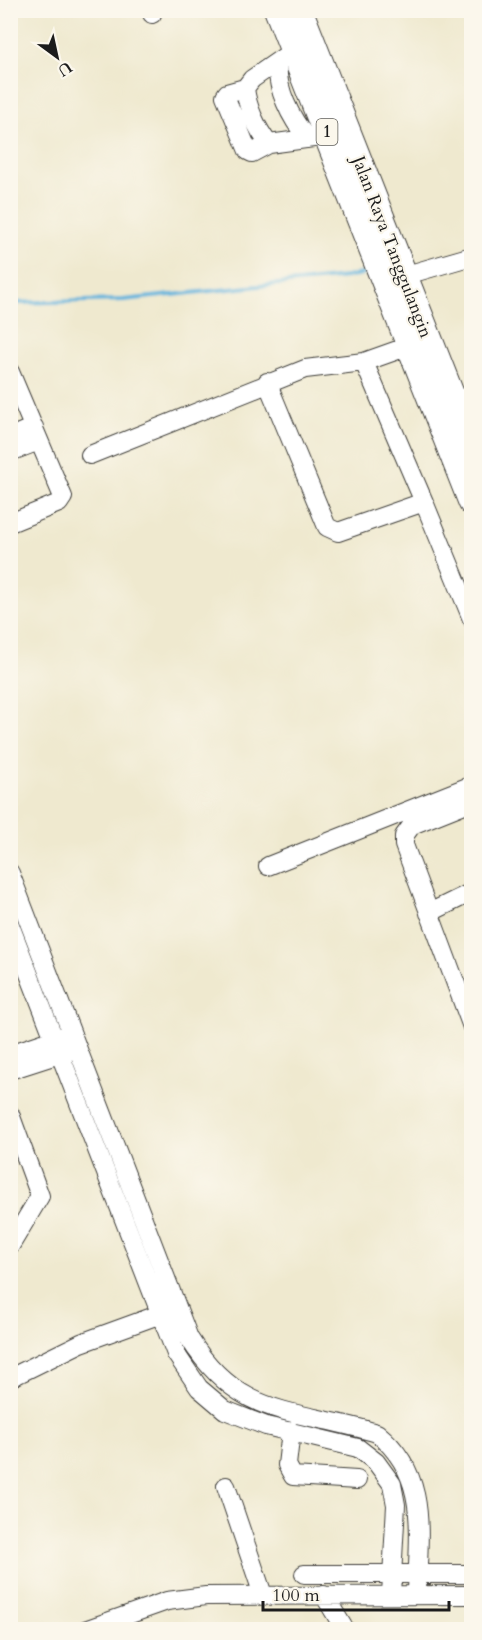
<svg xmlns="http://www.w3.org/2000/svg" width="482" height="1640" viewBox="0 0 482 1640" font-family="Cardo,serif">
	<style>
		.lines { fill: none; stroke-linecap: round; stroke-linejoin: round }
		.stream { stroke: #62b4dd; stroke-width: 4 }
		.minor-casing { stroke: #3c3b37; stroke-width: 20 }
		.highway-casing { stroke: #3c3b37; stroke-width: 29 }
		.minor { stroke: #fff; stroke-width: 18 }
		.highway { stroke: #fff; stroke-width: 27 }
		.labels { text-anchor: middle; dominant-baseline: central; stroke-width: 4.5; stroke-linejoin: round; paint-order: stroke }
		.shield { fill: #fbf7ec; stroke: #5f5e5a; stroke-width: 1.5 }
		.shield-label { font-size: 16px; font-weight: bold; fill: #1c1c1c }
		.street-label { font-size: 18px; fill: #1c1c1c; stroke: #fbf7ec }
	</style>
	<rect width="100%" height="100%" fill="#fbf7ec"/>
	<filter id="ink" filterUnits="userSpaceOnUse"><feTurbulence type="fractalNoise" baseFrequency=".0167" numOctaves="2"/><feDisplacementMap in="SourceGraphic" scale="12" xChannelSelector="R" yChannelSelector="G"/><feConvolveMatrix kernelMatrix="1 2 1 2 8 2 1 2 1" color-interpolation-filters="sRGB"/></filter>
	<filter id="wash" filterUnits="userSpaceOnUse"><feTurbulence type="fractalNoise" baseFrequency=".008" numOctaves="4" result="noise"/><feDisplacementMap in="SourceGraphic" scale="24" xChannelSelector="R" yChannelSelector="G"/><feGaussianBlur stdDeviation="1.35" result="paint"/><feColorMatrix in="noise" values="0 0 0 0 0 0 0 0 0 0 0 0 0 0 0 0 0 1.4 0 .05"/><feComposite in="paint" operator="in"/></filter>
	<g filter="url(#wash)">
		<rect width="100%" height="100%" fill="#efe9cf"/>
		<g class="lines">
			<path class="stream" d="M 10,303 L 123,300 L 346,277 L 371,272"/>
		</g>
	</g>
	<g filter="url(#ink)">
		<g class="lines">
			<g class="minor-casing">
				<path id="minor" d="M 151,10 L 152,14
					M 294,50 L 252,79 L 245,88 C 247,107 257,129 269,144 L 328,136
					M 278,61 C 275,88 291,119 308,139
					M 245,88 L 227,93 L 225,96 L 248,151 L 252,153 L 269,144
					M 403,276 L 472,256
					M 364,362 L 424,502
					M 10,372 L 63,497 L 59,503 L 10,523
					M 267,382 L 327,527 L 338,532 L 424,502 L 472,619
					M 10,437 L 34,427
					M 10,452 L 39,441
					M 90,455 L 305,369 L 364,362 L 409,346
					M 472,801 L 412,825 L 404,836 L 404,845 L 472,1027
					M 268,866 L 472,785
					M 10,873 L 189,1338 C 240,1420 295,1408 377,1433 C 430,1476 418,1534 417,1595
					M 429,913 L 472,892
					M 10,925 L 176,1354 L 199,1388 L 225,1410 L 266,1426 L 358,1448 L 376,1462 L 392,1484 L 396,1505 L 391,1594
					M 10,1054 L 66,1035
					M 10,1070 L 72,1050
					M 10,1114 L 40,1196 L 10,1246
					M 10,1378 L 81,1343 L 169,1311
					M 291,1431 L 287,1465 L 293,1476 L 357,1480
					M 226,1486 L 263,1595
					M 304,1574 L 466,1574
					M 324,1595 L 345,1630
					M 85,1630 L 167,1601 L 206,1596 L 472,1595"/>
			</g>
			<g class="highway-casing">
				<path id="highway" d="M 278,10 L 472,502
					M 299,10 L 472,449"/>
			</g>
			<use href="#minor" class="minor"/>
			<use href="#highway" class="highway"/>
		</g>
	</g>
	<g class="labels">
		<rect class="shield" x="316.5" y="119" width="21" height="26" rx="4.5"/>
		<g class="shield-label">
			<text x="327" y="132">1</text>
		</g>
		<g class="street-label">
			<text transform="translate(392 247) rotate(69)">Jalan Raya Tanggulangin</text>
		</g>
	</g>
	<rect width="482" height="1640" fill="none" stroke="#fbf7ec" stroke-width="36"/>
	<g transform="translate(57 57) rotate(147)" stroke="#fbf7ec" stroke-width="4.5" paint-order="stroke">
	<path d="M0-4.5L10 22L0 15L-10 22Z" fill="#1c1c1c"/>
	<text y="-9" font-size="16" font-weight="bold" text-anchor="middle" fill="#1c1c1c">U</text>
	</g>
	<path d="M263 1601v9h186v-9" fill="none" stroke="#1c1c1c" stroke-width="3"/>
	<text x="272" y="1601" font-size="18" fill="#1c1c1c" stroke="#fbf7ec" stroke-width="4.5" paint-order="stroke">100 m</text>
</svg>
